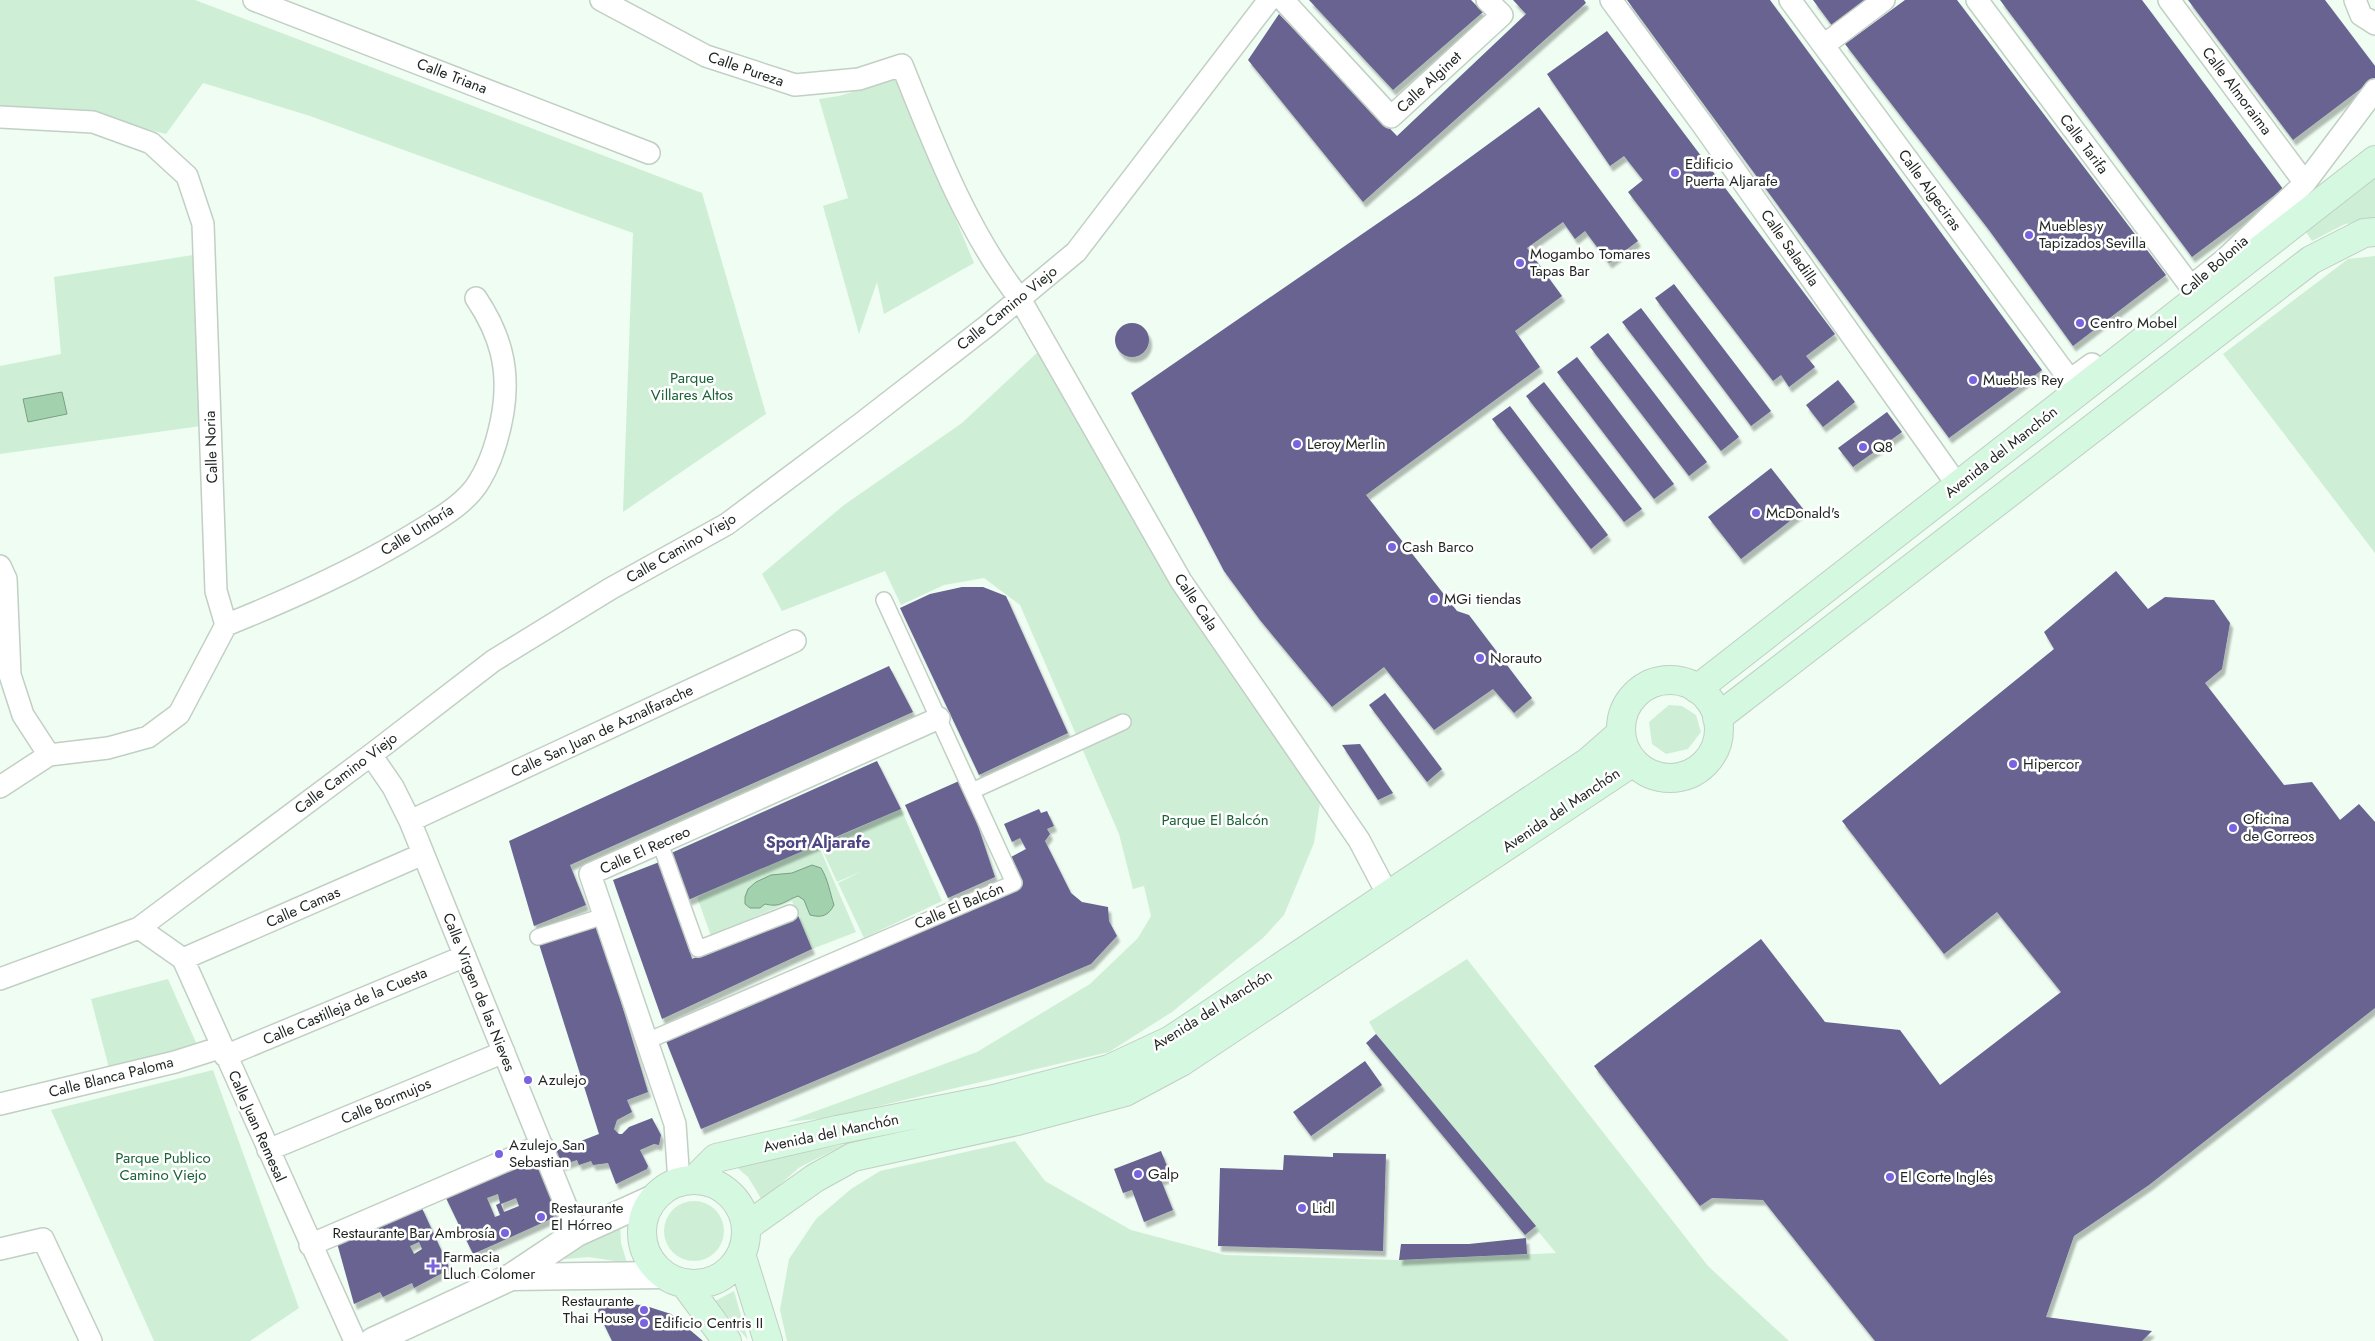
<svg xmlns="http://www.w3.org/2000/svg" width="2375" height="1341" viewBox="0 0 2375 1341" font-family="Jost,sans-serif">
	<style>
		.green { fill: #ceefd6 }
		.water { fill: #a2d2ad; stroke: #7a9e83 }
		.building { fill: #676391; fill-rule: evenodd; filter: url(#shadow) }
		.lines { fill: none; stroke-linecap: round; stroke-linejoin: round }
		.pedestrian-casing { stroke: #c1cfc4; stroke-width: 18 }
		.minor-casing { stroke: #c1cfc4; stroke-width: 24 }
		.tertiary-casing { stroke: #c1cfc4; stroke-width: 29 }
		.secondary-casing { stroke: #c1cfc4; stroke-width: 30 }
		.pedestrian { stroke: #fff; stroke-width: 15 }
		.minor { stroke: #fff; stroke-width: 21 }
		.tertiary { stroke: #fff; stroke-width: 26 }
		.secondary { stroke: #d4f8e0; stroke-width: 28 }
		.poi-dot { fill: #7963de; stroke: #fff; stroke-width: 2 }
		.labels { text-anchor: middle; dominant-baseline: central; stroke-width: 5; stroke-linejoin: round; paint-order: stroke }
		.street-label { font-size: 15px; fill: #1e2420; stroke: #fff }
		.poi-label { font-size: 15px; fill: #1e2420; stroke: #fff; text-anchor: start }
		.park-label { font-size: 15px; fill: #186134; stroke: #fff }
		.neighbourhood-label { font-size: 16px; font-weight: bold; fill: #4e4583; stroke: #fff }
	</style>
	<defs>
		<filter id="shadow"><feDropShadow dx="3" dy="5.5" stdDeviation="1" flood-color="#0004"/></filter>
	</defs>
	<rect width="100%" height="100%" fill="#effdf2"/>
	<path class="green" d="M 0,0 L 195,0 L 702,193 L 766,414 L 623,512 L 633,233 L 310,116 L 203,83 L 166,134 L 71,110 L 0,110 Z
		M 897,78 L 974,263 L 884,314 L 877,282 L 859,334 L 823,206 L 848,198 L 819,99 L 839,96 Z
		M 2375,176 L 2375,221 L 2345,224 L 2312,241 L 2306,232 Z
		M 193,255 L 201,426 L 0,454 L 0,366 L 61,354 L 54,277 Z
		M 2375,256 L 2375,553 L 2223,354 L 2348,259 Z
		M 1039,351 L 1175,583 L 1320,803 L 1314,843 L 1284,915 L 1263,938 L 1172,1012 L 1109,1052 L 828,1118 L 786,1122 L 977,1052 L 1090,984 L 1138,938 L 1151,916 L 1144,886 L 1133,889 L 1119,834 L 1020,605 L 984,578 L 944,585 L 901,605 L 885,571 L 782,611 L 762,574 L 844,505 L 962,423 Z
		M 1669,705 L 1682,706 L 1696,715 L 1701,732 L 1688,749 L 1666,754 L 1652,744 L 1649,722 Z
		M 901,809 L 942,901 L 864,938 L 838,883 L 862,871 L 837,882 L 820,845 Z
		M 817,842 L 856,932 L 812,949 L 792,901 L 711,936 L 697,897 Z
		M 1467,959 L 1708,1266 L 1789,1341 L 787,1341 L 780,1310 L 789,1259 L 816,1219 L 851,1189 L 880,1171 L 1015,1141 L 1045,1181 L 1131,1230 L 1225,1255 L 1399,1260 L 1556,1253 L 1376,1034 L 1369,1022 Z
		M 168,979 L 198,1047 L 109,1068 L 91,999 Z
		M 213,1070 L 299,1308 L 250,1341 L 154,1341 L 51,1110 Z
		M 846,1144 L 800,1167 L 762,1200 L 748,1177 L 734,1165 Z
		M664 1231a30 30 0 1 1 60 0a30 30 0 1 1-60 0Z
		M 620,1222 L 621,1243 L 627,1263 L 589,1257 L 543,1261 Z
		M 734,1291 L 748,1340 L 715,1301 Z"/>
	<path class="water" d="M 62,392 L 67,414 L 28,422 L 23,399 Z
		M 812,865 L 821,868 C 828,879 830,893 834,905 C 828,916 822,918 810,915 L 804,900 L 798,896 C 784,901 781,908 765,904 L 760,908 L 750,908 L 745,904 L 745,897 L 748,889 L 756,882 L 771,875 L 792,873 Z"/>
	<path class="building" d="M 1309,0 L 1471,0 L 1483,12 L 1393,90 Z
		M 1513,0 L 1584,0 L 1586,3 L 1363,202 L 1248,60 L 1279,14 L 1397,136 L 1526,14 Z
		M 1627,0 L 1770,0 L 2042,370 L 1949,438 Z
		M 1813,0 L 1869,0 L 1833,27 Z
		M 1905,0 L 1957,0 L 2166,275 L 2073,346 L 1989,230 L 1845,44 Z
		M 2000,0 L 2142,0 L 2283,189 L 2192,257 Z
		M 2188,0 L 2325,0 L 2375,66 L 2375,78 L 2293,140 Z
		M 1607,31 L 1835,334 L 1806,356 L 1815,367 L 1789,387 L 1781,375 L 1773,381 L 1628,192 L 1643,180 L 1624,156 L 1610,166 L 1547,74 Z
		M 1539,107 L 1638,241 L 1609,263 L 1585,231 L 1575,239 L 1563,222 L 1527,248 L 1562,296 L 1515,331 L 1540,367 L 1366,495 L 1457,611 L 1469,615 L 1532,698 L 1514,713 L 1493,689 L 1434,730 L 1384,667 L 1332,707 L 1260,620 L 1224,571 L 1131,393 L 1416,197 Z
		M 1674,284 L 1771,411 L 1751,426 L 1655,298 Z
		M 1641,308 L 1739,437 L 1721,451 L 1622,322 Z
		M1115 340a17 17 0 1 1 34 0a17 17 0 1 1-34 0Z
		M 1608,333 L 1707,462 L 1689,476 L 1590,347 Z
		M 1577,357 L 1674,484 L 1654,499 L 1557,372 Z
		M 1838,380 L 1855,402 L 1823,427 L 1806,405 Z
		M 1544,382 L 1642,509 L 1624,522 L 1526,396 Z
		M 1510,406 L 1608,535 L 1591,549 L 1492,419 Z
		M 1887,412 L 1902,432 L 1853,467 L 1838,448 Z
		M 1771,468 L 1804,510 L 1741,559 L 1708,517 Z
		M 2116,571 L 2148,609 L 2165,597 L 2214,600 L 2230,623 L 2222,669 L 2205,683 L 2284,785 L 2312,782 L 2340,820 L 2359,804 L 2375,822 L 2375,1008 L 2149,1185 L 2074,1236 L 2046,1317 L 2152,1331 L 2142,1341 L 1875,1341 L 1763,1200 L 1712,1198 L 1700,1206 L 1594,1066 L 1761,939 L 1825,1022 L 1900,1030 L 1940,1085 L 2061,992 L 1997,912 L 1944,954 L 1842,821 L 2054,649 L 2044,632 Z
		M 962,587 L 983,587 L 1006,596 L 1068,733 L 979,775 L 900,608 L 930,594 Z
		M 889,666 L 913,712 L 570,865 L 586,905 L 534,926 L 509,841 Z
		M 1385,693 L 1442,769 L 1427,782 L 1369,705 Z
		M 1360,744 L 1393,793 L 1378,800 L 1342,745 Z
		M 877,761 L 901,809 L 688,900 L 669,854 Z
		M 959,781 L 975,817 L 995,877 L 948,898 L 905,805 Z
		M 1039,809 L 1041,813 L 1047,811 L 1054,826 L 1047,829 L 1050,834 L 1045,841 L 1071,893 L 1082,902 L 1108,907 L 1109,921 L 1117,936 L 1091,964 L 701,1129 L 666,1041 L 1023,882 L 1011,857 L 1026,849 L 1020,838 L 1012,842 L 1004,824 Z
		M 662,861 L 692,959 L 797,913 L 812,949 L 662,1019 L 613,880 Z
		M 598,925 L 648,1092 L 627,1100 L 632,1112 L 617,1120 L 614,1129 L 619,1134 L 622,1134 L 629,1127 L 652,1118 L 661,1135 L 659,1145 L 654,1144 L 640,1150 L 648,1166 L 647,1169 L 616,1184 L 608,1163 L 593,1165 L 591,1161 L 579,1165 L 577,1160 L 562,1165 L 555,1151 L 599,1134 L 539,944 Z
		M 1376,1034 L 1536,1226 L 1525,1235 L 1366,1043 Z
		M 1365,1061 L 1382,1085 L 1311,1136 L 1293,1112 Z
		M 1161,1151 L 1171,1176 L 1161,1180 L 1173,1210 L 1144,1222 L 1132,1190 L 1123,1193 L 1114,1169 Z
		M 1333,1153 L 1386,1154 L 1383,1251 L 1218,1246 L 1220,1168 L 1283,1170 L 1284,1155 L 1333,1157 Z
		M 537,1157 L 556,1208 L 553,1218 L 473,1254 L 445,1196 ZM 498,1194 L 500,1203 L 496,1205 L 500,1215 L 495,1217 L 487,1198 ZM 516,1198 L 519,1206 L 504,1212 L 501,1204 Z
		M 421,1206 L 450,1269 L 414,1288 L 412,1283 L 383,1297 L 380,1292 L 354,1304 L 337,1243 ZM 419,1242 L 422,1249 L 414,1254 L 410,1246 Z
		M 1526,1238 L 1527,1254 L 1399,1260 L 1401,1244 L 1469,1244 Z
		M 622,1304 L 643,1305 L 671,1314 L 703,1341 L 612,1341 L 598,1312 L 599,1307 Z"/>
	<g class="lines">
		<g class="pedestrian-casing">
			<path id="pedestrian" d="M 972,791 L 1123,722
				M 660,843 L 698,949 L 790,913
				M 538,937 L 604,916
				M 647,1041 L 1014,883 L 884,600"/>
		</g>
		<g class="minor-casing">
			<path id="minor" d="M 254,0 L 649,153
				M 601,0 L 706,56 L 795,85 L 859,79 L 902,65 C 934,145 967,231 1020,299 L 1181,581 L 1359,840 L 1388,895
				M 1283,0 L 1391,117 L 1502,15 L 1487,0
				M 1611,0 L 1702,124 L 1958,486
				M 1790,0 L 2070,380 L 2092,364
				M 1977,0 L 2191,287
				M 2169,0 L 2305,183
				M 2355,0 L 2361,15 L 2375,24
				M 1824,45 L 1884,0
				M 0,117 L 93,122 L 151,143 L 187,176 L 203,224 L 216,591 L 226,625 L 179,714 L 148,737 L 108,748 L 49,755 L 0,787
				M 2193,285 L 2225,259 L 2305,183 L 2375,90
				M 0,566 L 6,579 L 10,675 L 23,715 L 49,755
				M 226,625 C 293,598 358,569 419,531 C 440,518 468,502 480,480 C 492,460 499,435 503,412 C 510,368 500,334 476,298
				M 371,755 L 393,787 L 410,821 L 577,1233
				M 410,821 L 795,641
				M 139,928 L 183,959 L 355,1341
				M 183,959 L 423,854
				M 0,979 L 139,928 L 371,755 L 493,661 L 610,589 L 727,524 L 862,423 L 987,326 L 1076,252 L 1269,0
				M 225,1056 L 465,956
				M 0,1104 L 175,1062 L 222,1047
				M 268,1150 L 504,1052
				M 679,1182 L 675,1124 L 590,874 L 939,718
				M 310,1245 L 542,1145
				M 0,1249 L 43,1239 L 91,1341"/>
		</g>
		<g class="tertiary-casing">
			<path id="tertiary" d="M 511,1277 L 663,1275
				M 373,1341 L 511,1277 L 577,1233 L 654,1198"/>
		</g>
		<g class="secondary-casing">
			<path id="secondary" d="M1621 729a49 49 0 1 1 98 0a49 49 0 1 1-98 0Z
				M 1697,689 L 2375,160
				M 1717,718 L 2311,260 L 2364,233 L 2375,232
				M 694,1180 L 716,1158 L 837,1130 L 994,1099 L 1109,1069 L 1171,1040 L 1588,762 L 1621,733
				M642 1232a52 52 0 1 1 104 0a52 52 0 1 1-104 0Z
				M 746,1227 L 815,1178 L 853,1157 L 1017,1121 L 1125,1092 L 1181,1062 L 1633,762
				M 741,1254 L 768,1341
				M 685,1284 L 727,1341"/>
		</g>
		<use href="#pedestrian" class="pedestrian"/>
		<use href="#minor" class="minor"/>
		<use href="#tertiary" class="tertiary"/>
		<use href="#secondary" class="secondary"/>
	</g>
	<g class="poi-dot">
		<circle cx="1675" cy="173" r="5"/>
		<circle cx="2029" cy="235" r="5"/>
		<circle cx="1520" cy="263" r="5"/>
		<circle cx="2080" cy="323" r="5"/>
		<circle cx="1973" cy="380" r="5"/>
		<circle cx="1297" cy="444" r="5"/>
		<circle cx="1863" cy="447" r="5"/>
		<circle cx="1756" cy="513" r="5"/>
		<circle cx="1392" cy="547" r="5"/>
		<circle cx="1434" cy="599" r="5"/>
		<circle cx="1480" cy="658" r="5"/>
		<circle cx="2013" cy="764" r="5"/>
		<circle cx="2233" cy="828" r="5"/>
		<circle cx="528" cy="1080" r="5"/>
		<circle cx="499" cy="1154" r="5"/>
		<circle cx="1138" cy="1174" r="5"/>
		<circle cx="1890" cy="1177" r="5"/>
		<circle cx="1302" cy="1208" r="5"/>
		<circle cx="541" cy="1217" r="5"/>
		<circle cx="505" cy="1233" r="5"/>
		<path d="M430.5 1258.5h5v5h5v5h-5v5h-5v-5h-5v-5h5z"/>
		<circle cx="644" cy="1310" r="5"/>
		<circle cx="644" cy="1323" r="5"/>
	</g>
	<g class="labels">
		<g class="street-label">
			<text transform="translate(746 69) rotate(19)">Calle Pureza</text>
			<text transform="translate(452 76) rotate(21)">Calle Triana</text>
			<text transform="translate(1429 82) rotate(-43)">Calle Alginet</text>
			<text transform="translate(2237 91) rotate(53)">Calle Almoraima</text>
			<text transform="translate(2084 144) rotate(53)">Calle Tarifa</text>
			<text transform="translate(1930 190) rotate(54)">Calle Algeciras</text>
			<text transform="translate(1790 248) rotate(55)">Calle Saladilla</text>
			<text transform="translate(2214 266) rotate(-41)">Calle Bolonia</text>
			<text transform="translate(1007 308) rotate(-39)">Calle Camino Viejo</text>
			<text transform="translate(211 447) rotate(-92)">Calle Noria</text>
			<text transform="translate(2001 452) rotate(-38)">Avenida del Manchón</text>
			<text transform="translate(417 530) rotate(-32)">Calle Umbría</text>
			<text transform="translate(681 548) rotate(-30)">Calle Camino Viejo</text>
			<text transform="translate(1196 602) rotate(56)">Calle Cala</text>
			<text transform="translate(602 731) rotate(-25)">Calle San Juan de Aznalfarache</text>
			<text transform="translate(346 773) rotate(-37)">Calle Camino Viejo</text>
			<text transform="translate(1561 810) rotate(-34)">Avenida del Manchón</text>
			<text transform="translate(645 850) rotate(-24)">Calle El Recreo</text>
			<text transform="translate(959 906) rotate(-23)">Calle El Balcón</text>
			<text transform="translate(303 907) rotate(-24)">Calle Camas</text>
			<text transform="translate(479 992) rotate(68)">Calle Virgen de las Nieves</text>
			<text transform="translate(345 1006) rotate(-23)">Calle Castilleja de la Cuesta</text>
			<text transform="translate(1212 1010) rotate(-32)">Avenida del Manchón</text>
			<text transform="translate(111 1077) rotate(-14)">Calle Blanca Paloma</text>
			<text transform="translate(386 1101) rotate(-23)">Calle Bormujos</text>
			<text transform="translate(257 1126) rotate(66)">Calle Juan Remesal</text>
			<text transform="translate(831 1133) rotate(-12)">Avenida del Manchón</text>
		</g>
		<g class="poi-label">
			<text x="1685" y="164">Edificio<tspan x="1685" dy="17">Puerta Aljarafe</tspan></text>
			<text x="2039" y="226">Muebles y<tspan x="2039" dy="17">Tapizados Sevilla</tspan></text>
			<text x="1530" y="254">Mogambo Tomares<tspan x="1530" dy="17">Tapas Bar</tspan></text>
			<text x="2090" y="323">Centro Mobel</text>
			<text x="1983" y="380">Muebles Rey</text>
			<text x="1307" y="444">Leroy Merlin</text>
			<text x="1873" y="447">Q8</text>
			<text x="1766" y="513">McDonald's</text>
			<text x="1402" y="547">Cash Barco</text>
			<text x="1444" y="599">MGi tiendas</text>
			<text x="1490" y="658">Norauto</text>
			<text x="2023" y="764">Hipercor</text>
			<text x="2243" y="819">Oficina<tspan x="2243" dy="17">de Correos</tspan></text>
			<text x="538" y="1080">Azulejo</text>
			<text x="509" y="1145">Azulejo San<tspan x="509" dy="17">Sebastian</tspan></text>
			<text x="1148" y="1174">Galp</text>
			<text x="1900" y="1177">El Corte Inglés</text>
			<text x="551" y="1208">Restaurante<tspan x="551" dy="17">El Hórreo</tspan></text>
			<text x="1312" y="1208">Lidl</text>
			<text x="495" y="1233" text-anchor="end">Restaurante Bar Ambrosía</text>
			<text x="443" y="1257">Farmacia<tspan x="443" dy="17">Lluch Colomer</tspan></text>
			<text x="634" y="1301" text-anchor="end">Restaurante<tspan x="634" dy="17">Thai House</tspan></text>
			<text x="654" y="1323">Edificio Centris II</text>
		</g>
		<g class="park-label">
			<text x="692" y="378">Parque<tspan x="692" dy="17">Villares Altos</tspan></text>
			<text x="1215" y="820">Parque El Balcón</text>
			<text x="163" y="1158">Parque Publico<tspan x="163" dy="17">Camino Viejo</tspan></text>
		</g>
		<g class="neighbourhood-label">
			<text x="818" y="842">Sport Aljarafe</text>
		</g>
	</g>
</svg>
